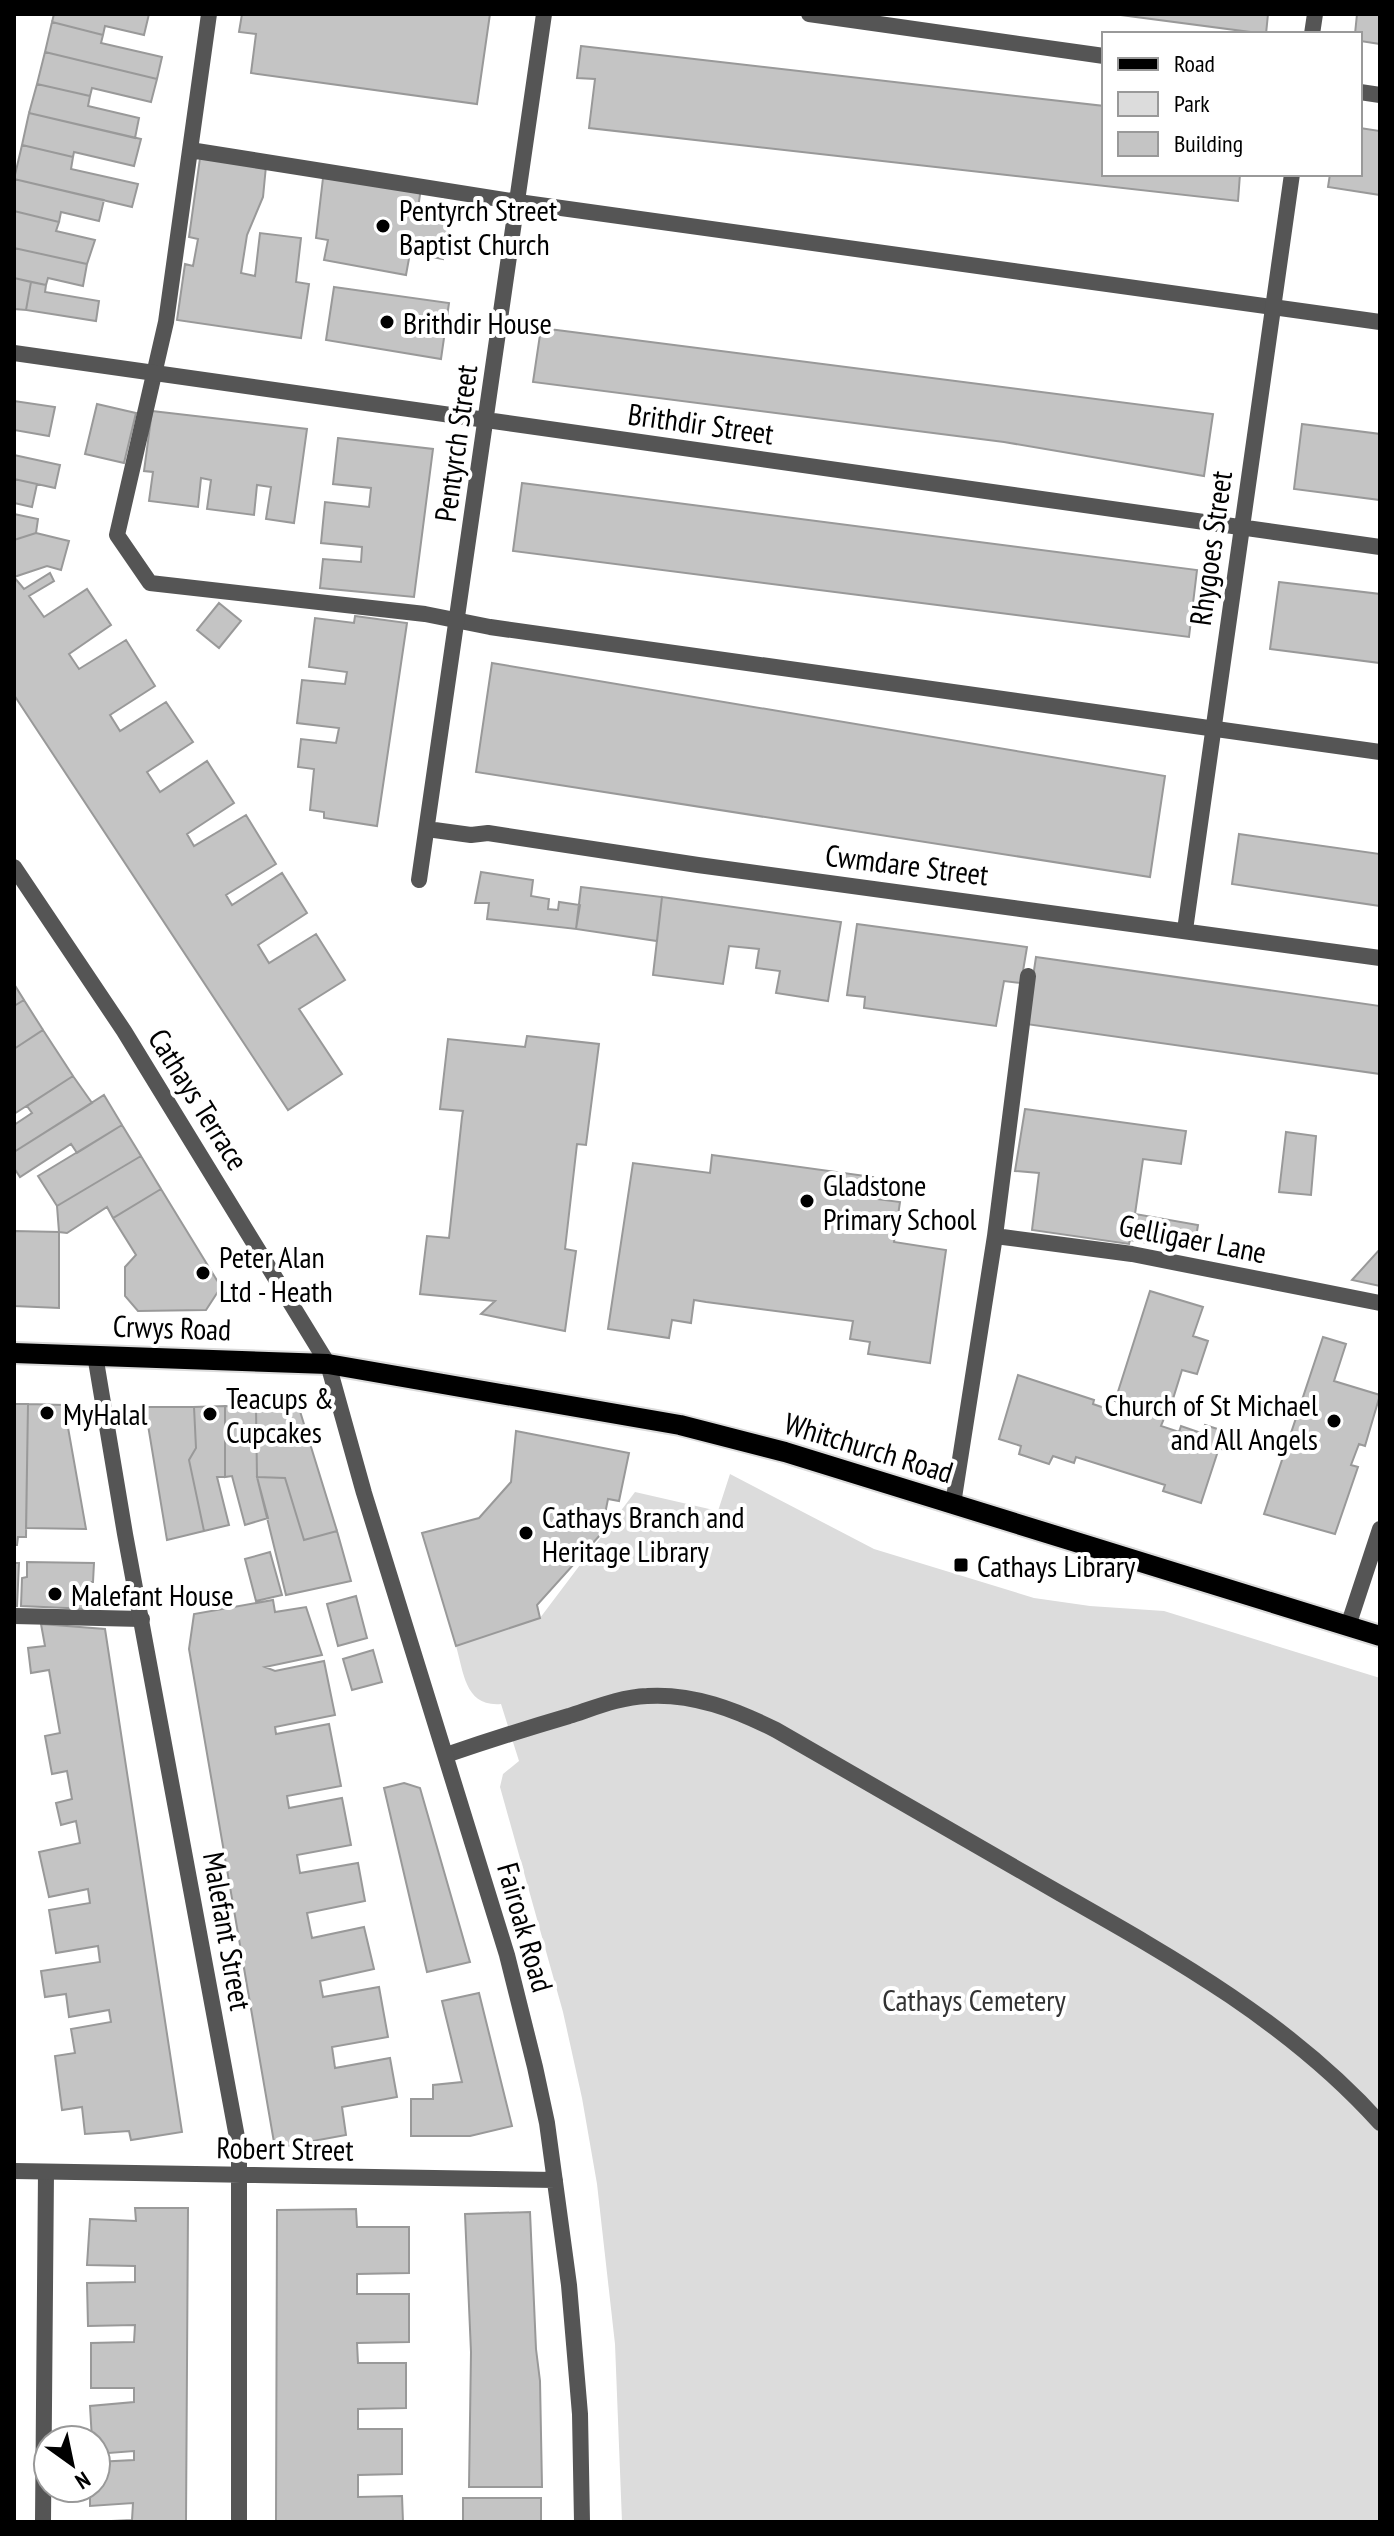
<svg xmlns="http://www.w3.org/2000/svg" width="1394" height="2536" viewBox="0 0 1394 2536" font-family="'PT Sans Narrow',sans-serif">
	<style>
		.green { fill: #dcdcdc }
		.building { fill: #c4c4c4; stroke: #999; stroke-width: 2 }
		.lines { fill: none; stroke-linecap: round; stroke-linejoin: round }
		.primary-casing { stroke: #dbdbdb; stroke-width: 24 }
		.lane { stroke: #555; stroke-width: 16 }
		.street { stroke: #555; stroke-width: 16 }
		.primary { stroke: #000; stroke-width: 20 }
		.poi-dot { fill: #000; stroke: #fff; stroke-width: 3 }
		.labels { text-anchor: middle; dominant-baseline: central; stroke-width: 8; stroke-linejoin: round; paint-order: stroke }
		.poi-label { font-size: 30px; fill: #000; stroke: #fff; text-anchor: start }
		.street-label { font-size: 30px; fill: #000; stroke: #fff }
		.park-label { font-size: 30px; fill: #333; stroke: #fff }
	</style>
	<rect width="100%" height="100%" fill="#fff"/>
	<path class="green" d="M 730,1474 L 874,1549 L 1034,1598 L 1090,1606 L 1164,1611 L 1380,1678 L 1380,2522 L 622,2522 L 615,2344 L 597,2184 L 582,2098 L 563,2012 L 500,1787 L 503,1774 L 519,1761 L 501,1704 C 465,1707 464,1673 456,1646 L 540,1618 L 635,1492 L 718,1511 Z"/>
	<path class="building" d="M 54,14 L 149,14 L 144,35 L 105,26 L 103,35 L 52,22 Z
		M 242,14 L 490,14 L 477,104 L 251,73 L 256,34 L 239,32 Z
		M 1113,14 L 1268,14 L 1266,34 Z
		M 1357,14 L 1380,14 L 1380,44 L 1360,41 L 1360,34 L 1355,34 Z
		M 52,22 L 103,35 L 101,43 L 162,57 L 157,79 L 45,52 Z
		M 581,46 L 1104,106 L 1104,174 L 1240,174 L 1238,201 L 589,128 L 595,79 L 577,78 Z
		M 45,52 L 157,79 L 151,102 L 92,88 L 90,96 L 37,84 Z
		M 37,84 L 90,96 L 88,106 L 139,118 L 135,138 L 29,113 Z
		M 29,113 L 141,139 L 134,166 L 74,152 L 73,157 L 22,145 Z
		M 1360,128 L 1380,131 L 1380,195 L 1328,187 L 1330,174 L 1360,174 Z
		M 22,145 L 73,157 L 71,169 L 138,184 L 132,207 L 14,179 Z
		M 200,158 L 266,166 L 263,197 L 247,235 L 241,273 L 255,276 L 260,233 L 301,238 L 296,282 L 309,284 L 301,338 L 177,320 L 185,264 L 193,266 L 198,239 L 189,237 Z
		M 323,178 L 421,188 L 418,208 L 451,214 L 443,259 L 410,253 L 406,275 L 324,260 L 328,240 L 316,238 Z
		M 14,179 L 104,200 L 99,221 L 61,212 L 59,222 L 14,211 Z
		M 14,211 L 59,222 L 56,231 L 95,240 L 87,264 L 14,248 Z
		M 14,248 L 87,264 L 83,286 L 48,278 L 46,285 L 14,278 Z
		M 14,278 L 31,282 L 26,310 L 14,309 Z
		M 31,282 L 46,285 L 45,292 L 99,301 L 96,321 L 26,310 Z
		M 334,287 L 449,303 L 441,359 L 326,340 Z
		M 541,328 L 1213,414 L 1204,476 L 1004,442 L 533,382 Z
		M 14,401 L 55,407 L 49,436 L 14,430 Z
		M 97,404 L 136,413 L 124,463 L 85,454 Z
		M 152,411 L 307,429 L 294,523 L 266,519 L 271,487 L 257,485 L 254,515 L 207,509 L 211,480 L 201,478 L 198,507 L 149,501 L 153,472 L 144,471 Z
		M 1302,424 L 1380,434 L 1380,500 L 1294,489 Z
		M 338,438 L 433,449 L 414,597 L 320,588 L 323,559 L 361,562 L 362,547 L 321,543 L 325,502 L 369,507 L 371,488 L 333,484 Z
		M 14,455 L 60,465 L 55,488 L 14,479 Z
		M 14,479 L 37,484 L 32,507 L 14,503 Z
		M 522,483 L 1197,570 L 1189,637 L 513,551 Z
		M 14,514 L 38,519 L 36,533 L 14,540 Z
		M 36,533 L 69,541 L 61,570 L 47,566 L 14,577 L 14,540 Z
		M 50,573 L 54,581 L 29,596 L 44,617 L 87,589 L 111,625 L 69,654 L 79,669 L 126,640 L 155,686 L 110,715 L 120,731 L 166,702 L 193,742 L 147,772 L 160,792 L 207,761 L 234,803 L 187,834 L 194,846 L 246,815 L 276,864 L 226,895 L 232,905 L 282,873 L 307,913 L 258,945 L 269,963 L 316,934 L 345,980 L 299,1009 L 342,1074 L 288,1110 L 14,695 L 14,577 L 24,589 Z
		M 1279,582 L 1380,594 L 1380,663 L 1270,649 Z
		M 219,603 L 241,621 L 219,648 L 197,630 Z
		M 355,616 L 407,623 L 377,826 L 324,818 L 324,812 L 310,810 L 314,769 L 298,767 L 301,739 L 336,743 L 339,728 L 297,723 L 302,680 L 345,684 L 347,672 L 309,667 L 315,618 L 354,623 Z
		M 492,663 L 1165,776 L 1150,877 L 476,772 Z
		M 1239,834 L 1380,854 L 1380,906 L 1232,884 Z
		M 481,872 L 533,880 L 531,896 L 549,899 L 548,909 L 558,910 L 559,902 L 580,905 L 576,929 L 487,919 L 489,903 L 475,903 Z
		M 581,887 L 662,897 L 657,941 L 576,929 Z
		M 662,897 L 841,922 L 828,1001 L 776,993 L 780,971 L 756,968 L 759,949 L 729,946 L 723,984 L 653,975 Z
		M 857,924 L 1027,947 L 1021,983 L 1004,981 L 996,1026 L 864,1008 L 865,997 L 847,995 Z
		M 1036,957 L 1380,1006 L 1380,1074 L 1026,1024 Z
		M 14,984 L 24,1000 L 14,1006 Z
		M 24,1000 L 43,1030 L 14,1049 L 14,1006 Z
		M 43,1030 L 73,1076 L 14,1114 L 14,1049 Z
		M 527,1036 L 599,1044 L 586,1145 L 577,1144 L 565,1249 L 576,1251 L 565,1331 L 481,1314 L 495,1301 L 420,1294 L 427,1236 L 449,1238 L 462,1117 L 463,1111 L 440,1109 L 448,1039 L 525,1047 Z
		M 73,1076 L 92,1103 L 14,1152 L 14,1125 L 32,1113 L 27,1106 Z
		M 104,1095 L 122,1125 L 77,1153 L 71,1144 L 20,1177 L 14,1168 L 14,1152 Z
		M 1025,1109 L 1186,1131 L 1181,1164 L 1143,1159 L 1135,1214 L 1198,1225 L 1194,1250 L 1130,1240 L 1129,1244 L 1032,1230 L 1039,1173 L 1015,1171 Z
		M 122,1125 L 141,1156 L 57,1206 L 38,1176 Z
		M 1286,1132 L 1316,1136 L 1311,1195 L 1279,1192 Z
		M 712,1155 L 873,1177 L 869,1198 L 900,1202 L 894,1242 L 946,1250 L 930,1363 L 868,1354 L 870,1342 L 850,1339 L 853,1321 L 706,1302 L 694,1300 L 691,1323 L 672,1320 L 669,1338 L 608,1329 L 633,1163 L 710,1173 Z
		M 141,1156 L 161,1189 L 113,1218 L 107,1207 L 67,1233 L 59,1232 L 57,1206 Z
		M 161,1189 L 221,1287 L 206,1310 L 138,1311 L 125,1296 L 125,1267 L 136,1255 L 113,1218 Z
		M 14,1231 L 59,1232 L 59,1308 L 14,1306 Z
		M 1380,1249 L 1380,1286 L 1352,1280 Z
		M 1150,1291 L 1203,1307 L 1193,1336 L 1208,1341 L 1197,1374 L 1182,1370 L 1167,1418 L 1165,1416 L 1161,1426 L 1179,1432 L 1181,1426 L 1201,1433 L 1205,1425 L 1230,1433 L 1224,1450 L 1219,1448 L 1201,1503 L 1163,1491 L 1165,1485 L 1076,1457 L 1074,1463 L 1053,1456 L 1049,1464 L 1019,1454 L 1021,1446 L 999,1439 L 1018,1375 L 1094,1400 L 1093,1404 L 1119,1413 L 1122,1403 L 1115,1401 Z
		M 1323,1337 L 1346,1344 L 1334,1381 L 1380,1395 L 1365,1446 L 1359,1444 L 1351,1465 L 1358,1467 L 1335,1534 L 1264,1514 Z
		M 14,1404 L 28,1404 L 26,1537 L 18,1537 L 17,1545 L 14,1545 Z
		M 28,1404 L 64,1405 L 86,1529 L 26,1528 Z
		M 225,1406 L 225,1477 L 217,1477 L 229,1525 L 204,1531 L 189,1460 L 196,1448 L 194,1407 Z
		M 225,1406 L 256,1408 L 257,1477 L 268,1518 L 245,1525 L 232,1476 L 225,1477 Z
		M 145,1407 L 194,1407 L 196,1448 L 189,1460 L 204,1531 L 167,1540 Z
		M 256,1408 L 299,1408 L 337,1531 L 304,1540 L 285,1478 L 257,1477 Z
		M 516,1431 L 629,1453 L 619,1501 L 608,1499 L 601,1534 L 537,1605 L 540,1618 L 456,1646 L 422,1533 L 479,1518 L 511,1482 Z
		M 257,1477 L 285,1478 L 304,1540 L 337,1531 L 351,1581 L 286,1595 Z
		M 270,1552 L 282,1595 L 256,1601 L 245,1559 Z
		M 27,1562 L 94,1563 L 93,1582 L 89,1582 L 89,1609 L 21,1606 L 22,1578 L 27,1577 Z
		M 14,1563 L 19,1563 L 17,1606 L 14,1606 Z
		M 356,1596 L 367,1638 L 338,1646 L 327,1604 Z
		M 273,1600 L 275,1612 L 306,1607 L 322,1655 L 265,1667 L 275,1671 L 324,1661 L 335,1715 L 275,1727 L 276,1734 L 329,1724 L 341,1786 L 287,1796 L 289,1808 L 342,1798 L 351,1845 L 297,1855 L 300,1873 L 358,1863 L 365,1901 L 307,1913 L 312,1938 L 364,1927 L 374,1969 L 320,1981 L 323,1997 L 379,1987 L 388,2037 L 332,2047 L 335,2068 L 390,2058 L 397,2097 L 342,2107 L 346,2135 L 275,2148 L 189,1649 L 194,1614 Z
		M 41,1624 L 105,1629 L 182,2132 L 131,2140 L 129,2131 L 85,2134 L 82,2107 L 62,2110 L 55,2056 L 75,2053 L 71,2029 L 111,2022 L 109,2010 L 69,2017 L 66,1994 L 45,1997 L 41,1971 L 100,1962 L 98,1946 L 56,1953 L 49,1910 L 90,1903 L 88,1889 L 49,1897 L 39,1852 L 80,1843 L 76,1821 L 61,1825 L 56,1803 L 72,1799 L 67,1771 L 52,1774 L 45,1736 L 60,1733 L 49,1670 L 31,1673 L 28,1648 L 45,1646 Z
		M 373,1650 L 382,1682 L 352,1690 L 343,1659 Z
		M 404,1783 L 420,1788 L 470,1962 L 427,1972 L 384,1788 Z
		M 479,1993 L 512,2126 L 470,2136 L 411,2136 L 411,2099 L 433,2099 L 433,2085 L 462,2082 L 442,2001 Z
		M 135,2208 L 188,2208 L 186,2522 L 91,2522 L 132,2520 L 133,2503 L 90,2506 L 90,2488 L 96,2488 L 96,2462 L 134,2460 L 134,2451 L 96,2454 L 96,2440 L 92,2440 L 90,2406 L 134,2402 L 134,2388 L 91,2388 L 91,2343 L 134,2342 L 135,2325 L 88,2326 L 87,2283 L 135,2282 L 135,2266 L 87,2265 L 90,2219 L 136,2221 Z
		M 356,2209 L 357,2227 L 409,2227 L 409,2273 L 357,2274 L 357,2294 L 409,2294 L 409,2342 L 357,2343 L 358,2363 L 406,2363 L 406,2408 L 358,2409 L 358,2429 L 402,2429 L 402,2474 L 358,2475 L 358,2497 L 402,2496 L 403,2522 L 276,2522 L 277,2210 Z
		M 530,2212 L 536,2349 L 540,2381 L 542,2487 L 469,2487 L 471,2352 L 465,2214 Z
		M 463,2498 L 541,2498 L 541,2522 L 463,2522 Z"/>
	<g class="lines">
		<g class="primary-casing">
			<path id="primary" d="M 14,1353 L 328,1364 L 680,1425 L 785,1452 L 1380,1636"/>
		</g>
		<path class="lane" d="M 209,14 L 166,322 L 117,535 L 150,583 L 425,614 L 490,627 L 1380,752
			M 190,150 L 518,202 L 1380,322
			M 995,1236 L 1028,976
			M 953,1504 L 995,1236 L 1132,1254 L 1380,1303
			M 14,1616 L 142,1619
			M 446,1755 C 487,1741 528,1728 569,1716 C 594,1708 620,1697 647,1696 C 693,1693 736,1710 776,1730 C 871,1784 966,1840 1061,1894 C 1176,1959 1291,2024 1380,2123
			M 43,2522 L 46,2172"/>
		<path class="street" d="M 809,14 L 1104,56
			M 1312,34 L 1315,14
			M 1360,92 L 1380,95
			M 14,353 L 1380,547
			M 427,829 L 471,835 L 488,833 L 698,865 L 1380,958
			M 14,867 L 124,1031 L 328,1364 L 364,1493 L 507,1955 L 535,2067 L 547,2123 L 569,2285 L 580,2414 L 582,2522
			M 419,880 L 544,14
			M 1185,930 L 1292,174
			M 95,1355 L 125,1534 L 239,2148 L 239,2522
			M 1348,1626 L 1380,1529
			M 14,2171 L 555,2180"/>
		<use href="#primary" class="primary"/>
	</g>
	<g class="poi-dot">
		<circle cx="383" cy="226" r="8"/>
		<circle cx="387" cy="322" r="8"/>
		<circle cx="807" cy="1201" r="8"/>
		<circle cx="203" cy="1273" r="8"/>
		<circle cx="47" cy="1413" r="8"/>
		<circle cx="210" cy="1414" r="8"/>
		<circle cx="1334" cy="1421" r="8"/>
		<circle cx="526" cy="1533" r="8"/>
		<rect x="953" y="1557" width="16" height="16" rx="4"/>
		<circle cx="55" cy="1594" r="8"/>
	</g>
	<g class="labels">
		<g class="poi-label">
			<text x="399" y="209">Pentyrch Street<tspan x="399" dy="34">Baptist Church</tspan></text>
			<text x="403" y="322">Brithdir House</text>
			<text x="823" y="1184">Gladstone<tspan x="823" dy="34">Primary School</tspan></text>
			<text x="219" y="1256">Peter Alan<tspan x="219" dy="34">Ltd - Heath</tspan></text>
			<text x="226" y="1397">Teacups &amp;<tspan x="226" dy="34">Cupcakes</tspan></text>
			<text x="1318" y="1404" text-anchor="end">Church of St Michael<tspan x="1318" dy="34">and All Angels</tspan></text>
			<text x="63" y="1413">MyHalal</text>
			<text x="542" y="1516">Cathays Branch and<tspan x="542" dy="34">Heritage Library</tspan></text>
			<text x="977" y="1565">Cathays Library</text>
			<text x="71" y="1594">Malefant House</text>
		</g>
		<g class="street-label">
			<text transform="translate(701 423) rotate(8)">Brithdir Street</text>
			<text transform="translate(455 443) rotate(-82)">Pentyrch Street</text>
			<text transform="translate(1210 548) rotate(-82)">Rhygoes Street</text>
			<text transform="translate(907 864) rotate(7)">Cwmdare Street</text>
			<text transform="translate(199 1099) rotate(58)">Cathays Terrace</text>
			<text transform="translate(1193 1238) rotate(11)">Gelligaer Lane</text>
			<text transform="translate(172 1327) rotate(2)">Crwys Road</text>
			<text transform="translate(869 1447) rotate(17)">Whitchurch Road</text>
			<text transform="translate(526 1927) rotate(74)">Fairoak Road</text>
			<text transform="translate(228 1931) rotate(80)">Malefant Street</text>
			<text transform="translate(285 2148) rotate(1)">Robert Street</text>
		</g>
		<g class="park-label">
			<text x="974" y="1999">Cathays Cemetery</text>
		</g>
	</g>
	<rect width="1394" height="2536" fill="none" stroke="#000000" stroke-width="32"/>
	<rect x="1102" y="32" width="260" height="144" fill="#ffffff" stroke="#999999" stroke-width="2"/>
	<rect x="1118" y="58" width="40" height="12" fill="#000000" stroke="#999999" stroke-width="2"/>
	<text x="1174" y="72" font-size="24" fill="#000000">Road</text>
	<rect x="1118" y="92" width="40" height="24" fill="#dcdcdc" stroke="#999999" stroke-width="2"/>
	<text x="1174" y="112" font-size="24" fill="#000000">Park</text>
	<rect x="1118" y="132" width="40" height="24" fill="#c4c4c4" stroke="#999999" stroke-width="2"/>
	<text x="1174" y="152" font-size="24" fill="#000000">Building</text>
	<g transform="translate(72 2464) rotate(147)"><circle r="38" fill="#ffffff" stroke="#999999" stroke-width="2"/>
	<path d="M0-6L14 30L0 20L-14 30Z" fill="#000000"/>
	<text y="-12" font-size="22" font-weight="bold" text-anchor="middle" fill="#000000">N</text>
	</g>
</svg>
